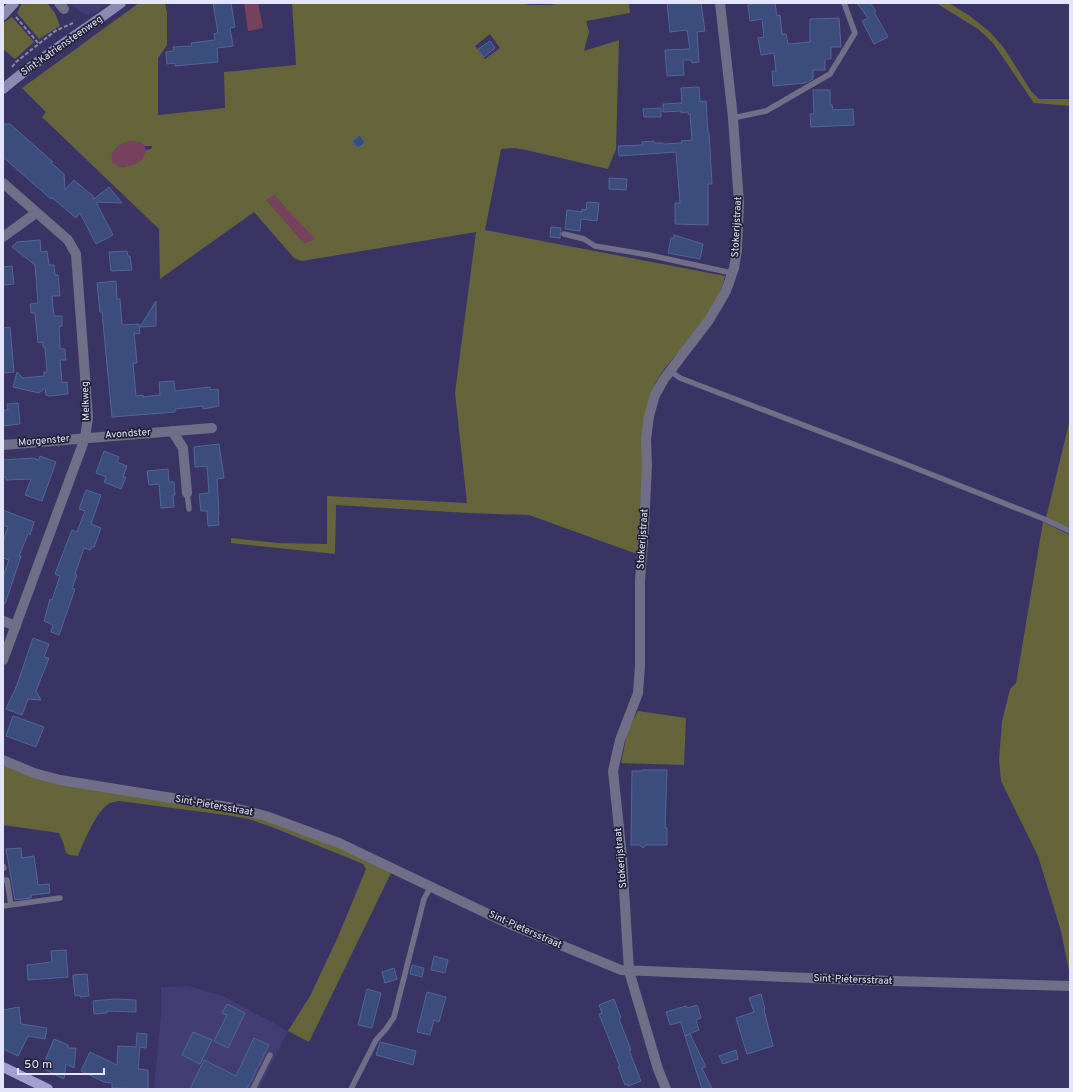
<svg xmlns="http://www.w3.org/2000/svg" width="1073" height="1092" viewBox="0 0 1073 1092" font-family="Overpass,sans-serif">
	<style>
		.built { fill: #433d75 }
		.green { fill: #66643b; fill-rule: evenodd }
		.water { fill: #76425e }
		.building { fill: #3a4d7d; stroke: #526698 }
		.lines { fill: none; stroke-linecap: round; stroke-linejoin: round }
		.path { stroke: #8986ab; stroke-width: 2; stroke-dasharray: 4 2; stroke-linecap: butt }
		.lane { stroke: #706f87; stroke-width: 5.5 }
		.street { stroke: #706f87; stroke-width: 10 }
		.secondary { stroke: #8c8ab0; stroke-width: 10 }
		.primary { stroke: #a19fd0; stroke-width: 10 }
		.labels { text-anchor: middle; dominant-baseline: central; stroke-width: 3.5; stroke-linejoin: round; paint-order: stroke }
		.street-label { font-size: 10px; fill: #e4e4fc; stroke: #222036 }
	</style>
	<rect width="100%" height="100%" fill="#3a3465"/>
	<path class="built" d="M 70,3 L 109,3 L 98,11 L 88,15 L 80,12 Z
		M 188,986 L 223,996 L 288,1031 L 259,1089 L 154,1089 L 161,1015 L 161,987 Z"/>
	<path class="green" d="M 22,3 L 47,3 L 55,13 L 60,26 L 39,39 L 17,13 Z
		M 139,3 L 165,3 L 167,13 L 167,45 L 158,58 L 158,115 L 225,108 L 224,72 L 296,65 L 292,3 L 519,3 L 530,5 L 550,5 L 563,3 L 629,3 L 630,13 L 586,21 L 589,32 L 584,51 L 619,40 L 616,149 L 608,169 L 526,150 L 515,148 L 501,149 L 485,230 L 725,276 C 720,300 705,321 690,339 C 679,353 664,366 656,382 C 649,397 649,414 647,430 C 642,471 640,513 637,554 L 529,515 L 468,513 L 336,505 L 335,554 L 231,543 L 231,538 L 278,543 L 327,544 L 327,496 L 467,503 L 455,393 L 476,232 L 302,261 L 294,258 L 254,212 L 160,279 L 159,229 L 42,117 L 46,112 L 22,88 ZM 490,34 L 500,48 L 485,59 L 475,46 ZM 140,142 L 144,146 L 152,146 L 151,149 L 146,150 C 144,163 131,166 119,167 ZM 267,200 L 314,238 L 314,239 L 304,243 Z
		M 936,3 L 949,3 L 970,16 L 990,32 L 1004,48 L 1031,91 L 1039,99 L 1070,99 L 1070,106 L 1034,103 L 993,43 L 978,29 Z
		M 12,17 L 34,42 L 15,59 L 3,49 L 3,23 Z
		M 1070,419 L 1070,528 L 1046,518 Z
		M 1043,522 L 1070,535 L 1070,976 L 1061,931 L 1038,856 L 1001,781 L 999,760 L 1002,721 L 1010,689 L 1016,683 Z
		M 638,711 L 686,718 L 684,765 L 621,763 L 628,729 Z
		M 3,765 L 249,814 L 356,854 L 392,871 L 309,1042 L 288,1031 L 310,996 L 337,939 L 366,869 L 363,864 L 277,829 L 249,819 L 226,815 L 119,801 C 115,802 110,802 107,805 C 96,813 83,843 78,856 L 70,855 L 66,853 L 63,842 L 59,833 L 3,825 Z"/>
	<path class="water" d="M 244,3 L 258,3 L 263,28 L 248,31 Z
		M 129,141 C 137,141 146,142 146,152 C 141,164 131,166 119,167 L 112,162 C 110,149 118,144 129,141 Z
		M 274,195 L 315,239 L 304,243 L 266,200 Z"/>
	<path class="building" d="M 213,3 L 231,3 L 235,27 L 230,28 L 233,46 L 217,48 L 218,62 L 175,66 L 175,63 L 167,64 L 166,52 L 174,51 L 173,47 L 192,46 L 191,43 L 215,40 L 214,34 L 218,33 Z
		M 667,3 L 701,3 L 705,31 L 697,32 L 699,62 L 692,63 L 691,60 L 683,60 L 684,75 L 667,76 L 665,50 L 690,49 L 687,30 L 670,32 Z
		M 753,3 L 775,3 L 777,16 L 780,15 L 782,34 L 786,34 L 788,44 L 810,42 L 810,19 L 839,18 L 841,47 L 831,47 L 831,59 L 825,59 L 825,70 L 813,70 L 813,79 L 805,83 L 773,86 L 772,71 L 776,71 L 774,53 L 761,55 L 758,38 L 764,37 L 762,19 L 750,21 L 748,5 L 753,4 Z
		M 857,3 L 870,3 L 876,11 L 874,12 L 888,37 L 874,44 L 862,21 L 868,18 Z
		M 490,41 L 495,48 L 484,57 L 478,49 Z
		M 699,87 L 700,102 L 706,101 L 708,133 L 709,133 L 712,184 L 708,184 L 708,225 L 675,224 L 675,203 L 680,203 L 676,152 L 619,156 L 618,146 L 643,145 L 642,142 L 654,141 L 655,143 L 663,143 L 663,144 L 682,143 L 681,141 L 692,140 L 690,114 L 688,114 L 688,112 L 681,113 L 681,111 L 663,112 L 663,104 L 682,103 L 681,88 Z
		M 813,90 L 830,90 L 830,105 L 832,105 L 833,110 L 853,109 L 854,125 L 811,127 L 810,114 L 814,114 Z
		M 661,108 L 661,117 L 644,117 L 643,109 Z
		M 3,124 L 10,124 L 53,162 L 50,162 L 64,174 L 65,190 L 74,180 L 93,196 L 94,199 L 109,187 L 122,203 L 96,202 L 113,235 L 96,244 L 80,213 L 76,218 L 56,201 L 52,198 L 51,199 L 3,157 Z
		M 360,135 L 365,143 L 358,148 L 352,141 Z
		M 609,178 L 627,179 L 626,190 L 609,189 Z
		M 587,202 L 599,203 L 597,221 L 581,219 L 580,231 L 565,229 L 567,210 L 582,212 L 582,209 L 586,210 Z
		M 551,227 L 561,228 L 560,238 L 550,237 Z
		M 674,235 L 703,244 L 700,259 L 668,253 L 671,238 L 674,238 Z
		M 40,240 L 41,252 L 47,251 L 49,265 L 54,265 L 55,275 L 58,275 L 60,296 L 52,296 L 54,316 L 62,316 L 62,326 L 59,327 L 60,349 L 65,349 L 66,360 L 60,360 L 62,383 L 67,382 L 68,394 L 50,396 L 46,395 L 45,388 L 39,393 L 13,387 L 17,372 L 23,378 L 44,376 L 44,372 L 47,372 L 45,347 L 43,347 L 43,342 L 38,343 L 35,313 L 31,313 L 30,304 L 38,303 L 35,265 L 12,247 L 17,242 Z
		M 127,251 L 128,256 L 130,256 L 132,270 L 111,271 L 109,252 Z
		M 12,266 L 14,284 L 3,285 L 3,267 Z
		M 116,281 L 117,299 L 120,299 L 122,325 L 139,324 L 140,334 L 134,333 L 137,363 L 133,363 L 136,396 L 143,395 L 143,397 L 160,395 L 159,382 L 174,381 L 175,391 L 210,387 L 210,390 L 218,389 L 219,406 L 203,409 L 203,406 L 175,409 L 175,412 L 112,417 L 102,312 L 100,312 L 97,283 Z
		M 156,301 L 156,326 L 140,327 Z
		M 10,327 L 14,372 L 3,373 L 3,328 Z
		M 18,403 L 20,424 L 3,426 L 3,410 L 8,410 L 7,404 Z
		M 219,444 L 224,478 L 217,479 L 219,514 L 218,514 L 219,525 L 208,526 L 207,511 L 201,511 L 199,494 L 209,493 L 207,466 L 195,467 L 194,447 Z
		M 104,451 L 119,457 L 117,462 L 127,466 L 123,477 L 126,477 L 121,489 L 104,482 L 106,477 L 96,473 Z
		M 40,456 L 56,462 L 42,501 L 25,495 L 31,479 L 6,480 L 6,477 L 3,477 L 3,460 L 33,458 L 39,460 Z
		M 168,469 L 169,482 L 174,482 L 175,495 L 173,495 L 174,507 L 161,508 L 159,484 L 149,485 L 147,471 Z
		M 86,490 L 101,495 L 91,524 L 101,528 L 94,547 L 92,547 L 90,550 L 84,548 L 75,574 L 77,575 L 72,588 L 75,589 L 59,635 L 51,632 L 53,625 L 44,621 L 50,599 L 52,600 L 60,576 L 55,574 L 72,530 L 77,532 L 85,511 L 79,509 Z
		M 3,510 L 34,522 L 30,535 L 28,534 L 19,556 L 21,556 L 5,604 L 3,604 L 3,577 L 9,560 L 3,558 L 3,541 L 8,527 L 3,525 Z
		M 33,638 L 49,644 L 44,657 L 49,658 L 36,691 L 41,700 L 28,699 L 22,715 L 6,709 L 17,685 Z
		M 13,716 L 44,727 L 36,747 L 6,736 Z
		M 642,770 L 667,770 L 665,828 L 667,828 L 667,845 L 646,845 L 643,848 L 640,845 L 631,845 L 632,771 L 641,771 Z
		M 21,848 L 22,858 L 34,856 L 38,885 L 49,884 L 50,893 L 31,895 L 31,898 L 15,900 L 6,849 Z
		M 66,950 L 68,977 L 28,980 L 27,965 L 52,962 L 51,951 Z
		M 434,956 L 448,960 L 445,973 L 431,970 Z
		M 412,965 L 424,968 L 422,977 L 410,974 Z
		M 394,968 L 397,979 L 385,983 L 382,972 Z
		M 87,974 L 89,996 L 80,997 L 80,995 L 75,996 L 73,975 Z
		M 367,989 L 381,993 L 372,1028 L 358,1025 Z
		M 427,992 L 446,997 L 439,1022 L 434,1020 L 430,1035 L 417,1032 Z
		M 761,994 L 765,1009 L 764,1010 L 773,1046 L 747,1054 L 736,1018 L 754,1012 L 749,998 Z
		M 115,999 L 136,1000 L 136,1012 L 107,1011 L 107,1013 L 94,1014 L 93,1001 Z
		M 614,999 L 621,1018 L 619,1019 L 631,1050 L 629,1050 L 641,1081 L 628,1086 L 628,1084 L 625,1085 L 618,1067 L 620,1067 L 599,1014 L 602,1013 L 599,1005 Z
		M 227,1004 L 245,1013 L 228,1048 L 214,1041 L 227,1015 L 222,1013 Z
		M 697,1005 L 701,1018 L 696,1020 L 699,1030 L 685,1036 L 681,1022 L 670,1025 L 666,1012 L 686,1006 L 687,1008 Z
		M 19,1007 L 21,1024 L 47,1028 L 45,1039 L 28,1036 L 18,1056 L 3,1049 L 3,1010 Z
		M 193,1032 L 212,1040 L 200,1064 L 182,1055 Z
		M 137,1033 L 147,1034 L 146,1048 L 140,1047 L 138,1069 L 148,1070 L 148,1089 L 112,1088 L 112,1083 L 104,1082 L 81,1071 L 90,1052 L 117,1065 L 118,1046 L 136,1047 Z
		M 690,1034 L 706,1067 L 702,1068 L 712,1089 L 702,1089 L 685,1036 Z
		M 254,1038 L 269,1045 L 247,1089 L 190,1089 L 204,1060 L 236,1076 Z
		M 54,1039 L 68,1045 L 68,1048 L 76,1048 L 74,1068 L 66,1064 L 64,1079 L 42,1068 Z
		M 380,1042 L 416,1051 L 413,1065 L 376,1055 Z
		M 736,1050 L 738,1059 L 723,1064 L 719,1056 Z"/>
	<g class="lines">
		<path class="path" d="M 16,17 L 39,44
			M 12,67 L 16,62 L 55,31 L 73,23"/>
		<path class="lane" d="M 733,118 L 766,111 L 830,74 L 855,33 L 844,3
			M 564,234 L 584,239 L 595,246 L 649,255 L 732,273
			M 670,371 L 680,378 L 900,462 L 1044,519 L 1070,531
			M 187,493 L 189,509
			M 3,866 L 4,868
			M 3,880 L 7,880 L 11,905
			M 3,906 L 60,898
			M 253,1089 L 270,1055
			M 351,1089 L 376,1040 L 386,1029 L 394,1017 L 424,899 L 431,886"/>
		<path class="street" d="M 59,3 L 64,9
			M 3,183 L 68,240 L 76,254 L 88,417 L 85,438 L 3,660
			M 3,237 L 36,213
			M 172,431 L 183,448 L 187,493
			M 3,445 L 212,428
			M 3,621 L 16,626
			M 3,760 L 34,773 L 60,780 L 234,808 L 266,816 L 339,843 L 505,922 L 621,970 L 859,980 L 1070,986
			M 666,1089 L 658,1069 L 629,971 L 622,857 L 613,771 L 620,740 L 638,693 L 640,666 L 640,581 L 644,528 L 647,465 L 646,439 L 649,416 L 655,395 L 664,379 L 709,320 L 726,291 L 734,268 L 737,250 L 739,203 L 733,118 L 720,3"/>
		<path class="secondary" d="M 3,15 L 14,3
			M 3,89 C 40,57 82,32 121,3"/>
		<path class="primary" d="M 3,1067 L 48,1089"/>
	</g>
	<g class="labels">
		<g class="street-label">
			<text transform="translate(62 46) rotate(-35)">Sint-Katriensteenweg</text>
			<text transform="translate(737 227) rotate(-87)">Stokerijstraat</text>
			<text transform="translate(86 401) rotate(-92)">Melkweg</text>
			<text transform="translate(128 434) rotate(-4)">Avondster</text>
			<text transform="translate(44 441) rotate(-5)">Morgenster</text>
			<text transform="translate(643 539) rotate(-86)">Stokerijstraat</text>
			<text transform="translate(214 806) rotate(10)">Sint-Pietersstraat</text>
			<text transform="translate(621 858) rotate(-95)">Stokerijstraat</text>
			<text transform="translate(525 930) rotate(24)">Sint-Pietersstraat</text>
			<text transform="translate(853 980) rotate(2)">Sint-Pietersstraat</text>
		</g>
	</g>
	<rect width="1073" height="1092" fill="none" stroke="#e4e4fc" stroke-width="8"/>
	<path d="M18 1068v6h86v-6" fill="none" stroke="#e4e4fc" stroke-width="2"/>
	<text x="24" y="1068" font-size="12" fill="#e4e4fc" stroke="#222036" stroke-width="3" paint-order="stroke">50 m</text>
</svg>
